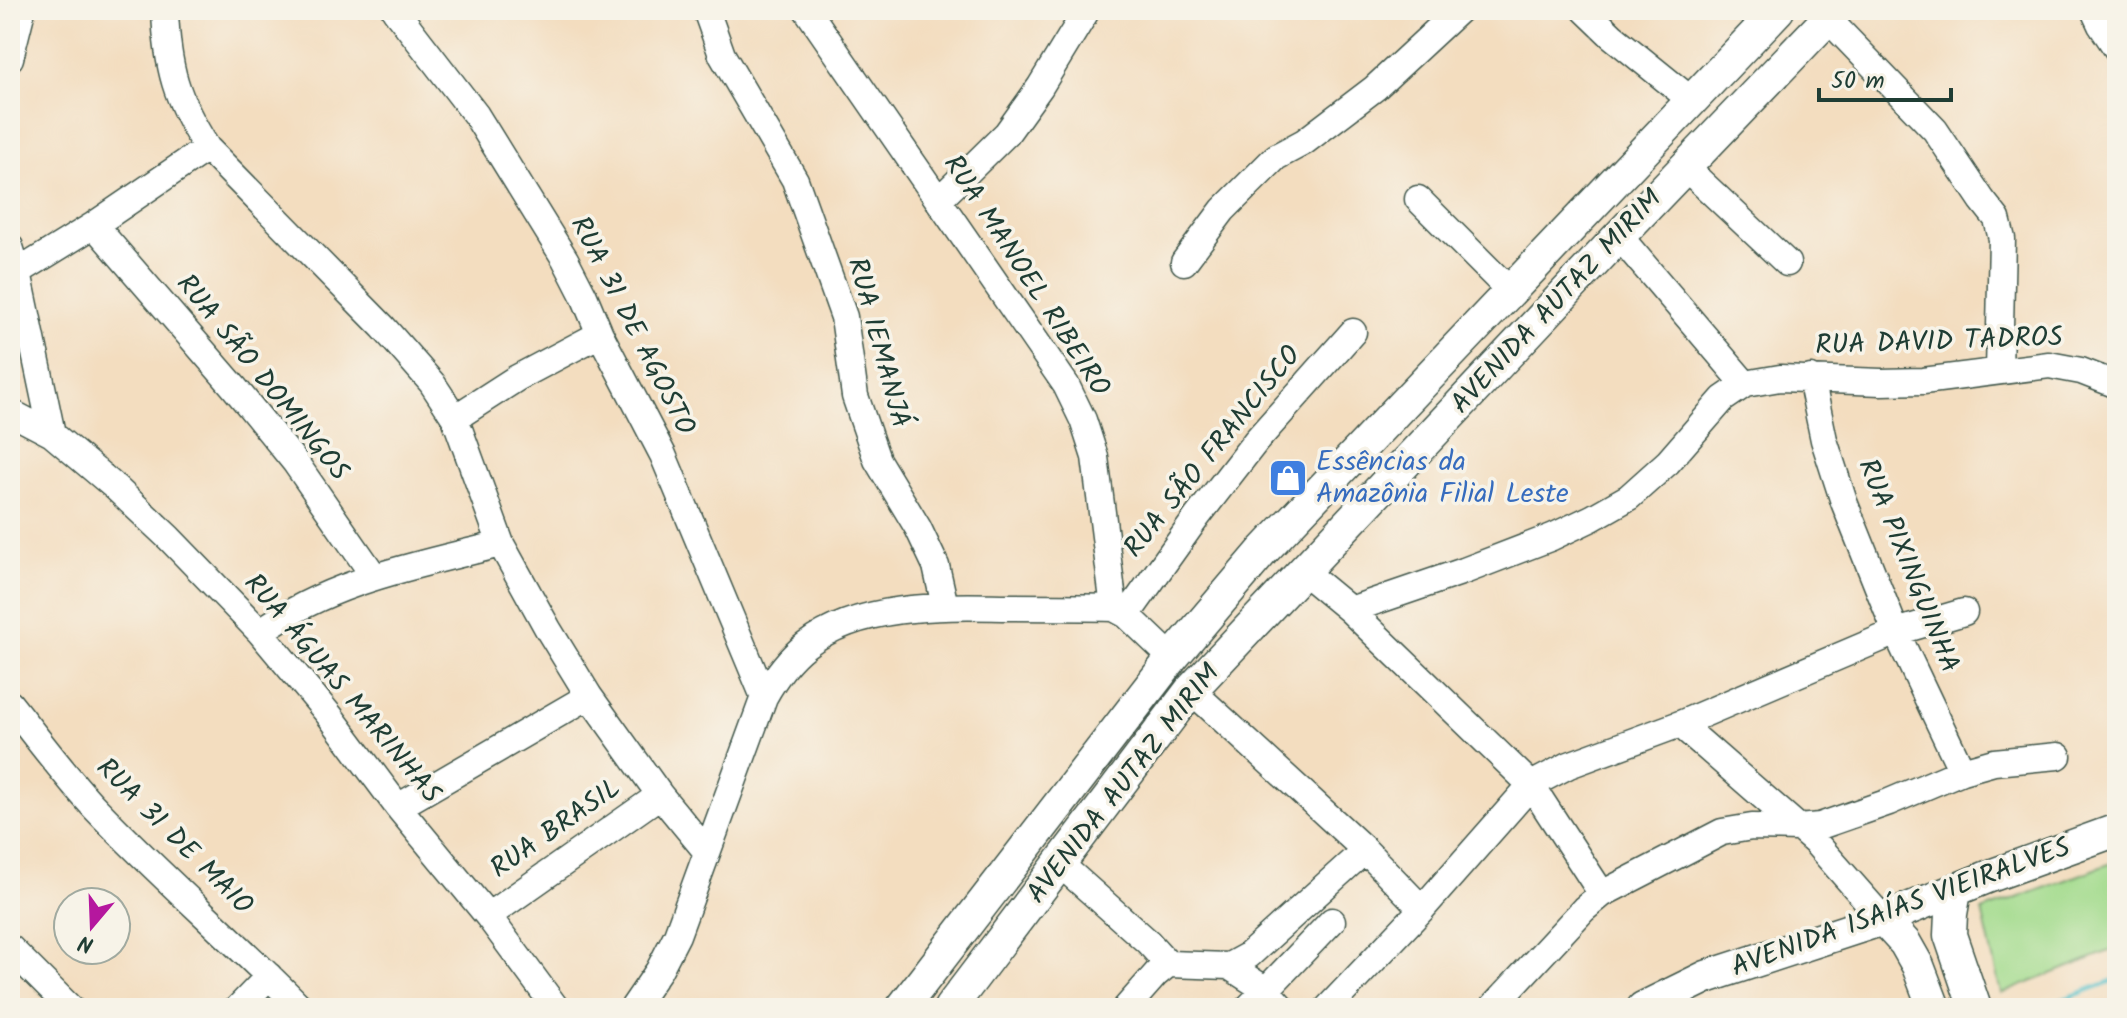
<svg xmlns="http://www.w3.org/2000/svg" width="2127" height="1018" viewBox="0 0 2127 1018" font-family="Kalam,sans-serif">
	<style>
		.green { fill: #a3db8d; stroke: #618c60; stroke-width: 2 }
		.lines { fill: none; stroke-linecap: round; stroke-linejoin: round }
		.stream { stroke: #50bec6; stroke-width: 5 }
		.minor-casing { stroke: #3f5549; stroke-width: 29 }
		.major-casing { stroke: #3f5549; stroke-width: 35 }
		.minor { stroke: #fff; stroke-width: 26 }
		.major { stroke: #fff; stroke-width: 32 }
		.labels { text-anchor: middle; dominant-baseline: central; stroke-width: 7; stroke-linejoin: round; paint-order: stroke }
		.street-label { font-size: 28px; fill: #1f3d34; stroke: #f7f3e8 }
		.shop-label { font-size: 28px; fill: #366cbe; stroke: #f7f3e8; text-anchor: start }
	</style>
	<rect width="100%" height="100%" fill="#f7f3e8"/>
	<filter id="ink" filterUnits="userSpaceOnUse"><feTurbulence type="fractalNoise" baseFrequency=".0125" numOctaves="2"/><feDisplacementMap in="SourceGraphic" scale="16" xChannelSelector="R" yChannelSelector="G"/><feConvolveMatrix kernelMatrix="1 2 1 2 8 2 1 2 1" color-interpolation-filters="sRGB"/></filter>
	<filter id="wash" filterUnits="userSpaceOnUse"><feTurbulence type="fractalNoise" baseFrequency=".006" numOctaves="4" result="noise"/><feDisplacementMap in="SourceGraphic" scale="32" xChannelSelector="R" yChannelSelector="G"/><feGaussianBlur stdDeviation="1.8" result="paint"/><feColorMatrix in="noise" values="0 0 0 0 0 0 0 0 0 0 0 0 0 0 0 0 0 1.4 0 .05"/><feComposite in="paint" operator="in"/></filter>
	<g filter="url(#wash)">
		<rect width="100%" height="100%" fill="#f3ddbf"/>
		<path class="green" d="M 2117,861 L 2117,948 L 2001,994 L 1982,911 Z"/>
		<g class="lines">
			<path class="stream" d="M 2041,1008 L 2117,979"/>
		</g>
	</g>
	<g filter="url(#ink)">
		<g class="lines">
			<g class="minor-casing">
				<path id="minor" d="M 165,10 C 167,68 176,99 207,148 L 383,327 L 432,383 L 455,418 L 501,544 L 548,629 L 589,696 L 660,795 L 707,852
					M 395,10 L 476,115 L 565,259 L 584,296 L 600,334 L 663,455 L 764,697
					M 706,10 L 722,55 L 795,180 L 844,317 L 855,396 L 877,460 L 918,528 L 936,566 L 945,606
					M 807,10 L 1066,385 L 1083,420 L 1095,457 L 1114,608
					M 1585,10 L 1612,36 L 1691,100
					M 2094,10 L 2101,25 L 2117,49
					M 1828,19 L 1935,130 L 1982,200 L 1997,219 L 2002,239 L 1999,371
					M 10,58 L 22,10
					M 1685,167 L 1787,263
					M 1418,199 L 1510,291
					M 939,200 L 1007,133 L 1040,87 L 1087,10
					M 94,225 L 234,387 L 295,462 L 374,576
					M 1619,236 L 1745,384
					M 10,247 L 18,272 L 52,434
					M 1184,262 L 1223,210 L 1276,157 L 1304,142 L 1375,88 L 1459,10
					M 18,272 L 94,225 L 207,148
					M 1811,378 L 1824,440 L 1844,502 L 1896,632 L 1962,771
					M 10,412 L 52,434 L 116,488 L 169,538 L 260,632 L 330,716 L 398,807 L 488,916 L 556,1008
					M 455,418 L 517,378 L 600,334
					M 1304,572 L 1350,610 L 1531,785 L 1602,894
					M 1350,610 L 1464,571 L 1552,537 L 1592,518 L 1629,497 L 1668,462 L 1723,399 L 1745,384 L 1780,378 L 1881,382 L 1923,381 L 2049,365 L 2081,371 L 2117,385
					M 1127,615 L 1197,517 L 1256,441 L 1353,332
					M 260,632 C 330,581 418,565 501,544
					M 1191,690 L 1365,850 L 1422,909
					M 10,704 C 38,739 65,776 95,808 C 161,877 234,940 301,1008
					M 1680,724 L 1815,842 L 1883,919
					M 398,807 L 589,696
					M 1060,864 L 1148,942 L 1168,964 L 1156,974 L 1126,1008
					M 488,916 L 660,795
					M 10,948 L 70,1008
					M 1168,964 L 1229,966 L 1249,955 L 1365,850
					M 1229,966 L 1266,990 L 1332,921
					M 238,1008 L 269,976
					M 633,1008 L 659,970 L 677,935 L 764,697 C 775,677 788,659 806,645 C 861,603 944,606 1009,607 C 1044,607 1079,607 1114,608 L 1127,615 L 1172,658
					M 1248,1008 L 1266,990 L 1282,1008
					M 1328,1008 L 1422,909 L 1531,785 L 1569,765 L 1680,724 L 1896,632 L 1964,612
					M 1492,1008 L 1584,909 L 1602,894 L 1722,832 L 1752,827 L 1798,828 L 1820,826 L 1889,802 L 1962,771 L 1994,762 L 2058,756"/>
			</g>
			<g class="major-casing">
				<path id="major" d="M 1955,891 L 1951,914 L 1950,935 L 1975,1008
					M 1883,919 L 1905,943 L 1918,966 L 1934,1008
					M 902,1008 L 1172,658 L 1262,552 L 1778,10
					M 950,1008 L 1191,690 L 1619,236 L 1836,10
					M 1643,1008 L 1706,977 L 1883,919 L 1990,876 L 2117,830"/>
			</g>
			<use href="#minor" class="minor"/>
			<use href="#major" class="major"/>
		</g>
	</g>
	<defs>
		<g id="shop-square" transform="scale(2)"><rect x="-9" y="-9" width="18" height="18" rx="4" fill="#3f7fe0" stroke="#f7f3e8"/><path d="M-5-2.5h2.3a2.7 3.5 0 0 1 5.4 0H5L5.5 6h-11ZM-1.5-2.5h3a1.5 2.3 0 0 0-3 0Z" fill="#fff"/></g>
	</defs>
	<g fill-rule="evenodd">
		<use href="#shop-square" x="1288" y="478"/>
	</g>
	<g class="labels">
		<g class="street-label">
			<text transform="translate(1026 276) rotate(57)">RUA MANOEL RIBEIRO</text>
			<text transform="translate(1557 302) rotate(-47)">AVENIDA AUTAZ MIRIM</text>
			<text transform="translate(632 326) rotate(63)">RUA 31 DE AGOSTO</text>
			<text transform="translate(1939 342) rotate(-2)">RUA DAVID TADROS</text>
			<text transform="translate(878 343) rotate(75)">RUA IEMANJÁ</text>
			<text transform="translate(262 378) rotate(51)">RUA SÃO DOMINGOS</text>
			<text transform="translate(1213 452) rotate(-51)">RUA SÃO FRANCISCO</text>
			<text transform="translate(1908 566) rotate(68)">RUA PIXINGUINHA</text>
			<text transform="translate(342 689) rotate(50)">RUA ÁGUAS MARINHAS</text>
			<text transform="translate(1124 784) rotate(-52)">AVENIDA AUTAZ MIRIM</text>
			<text transform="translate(556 829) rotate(-35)">RUA BRASIL</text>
			<text transform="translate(174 837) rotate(45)">RUA 31 DE MAIO</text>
			<text transform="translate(1901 908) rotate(-20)">AVENIDA ISAÍAS VIEIRALVES</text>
		</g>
		<g class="shop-label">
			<text x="1316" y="462">Essências da<tspan x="1316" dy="32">Amazônia Filial Leste</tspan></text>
		</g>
	</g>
	<rect width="2127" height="1018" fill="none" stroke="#f7f3e8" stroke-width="40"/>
	<g transform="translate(92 926) rotate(199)"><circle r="38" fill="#f7f3e8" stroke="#a1aaa0" stroke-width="2"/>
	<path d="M0-6L14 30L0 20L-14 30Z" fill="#b5179e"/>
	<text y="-12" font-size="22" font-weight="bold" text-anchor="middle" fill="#1f3d34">N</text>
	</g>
	<path d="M1819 88v12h132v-12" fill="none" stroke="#1f3d34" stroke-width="4"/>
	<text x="1831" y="88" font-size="24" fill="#1f3d34" stroke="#f7f3e8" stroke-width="6" paint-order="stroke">50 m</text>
</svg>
